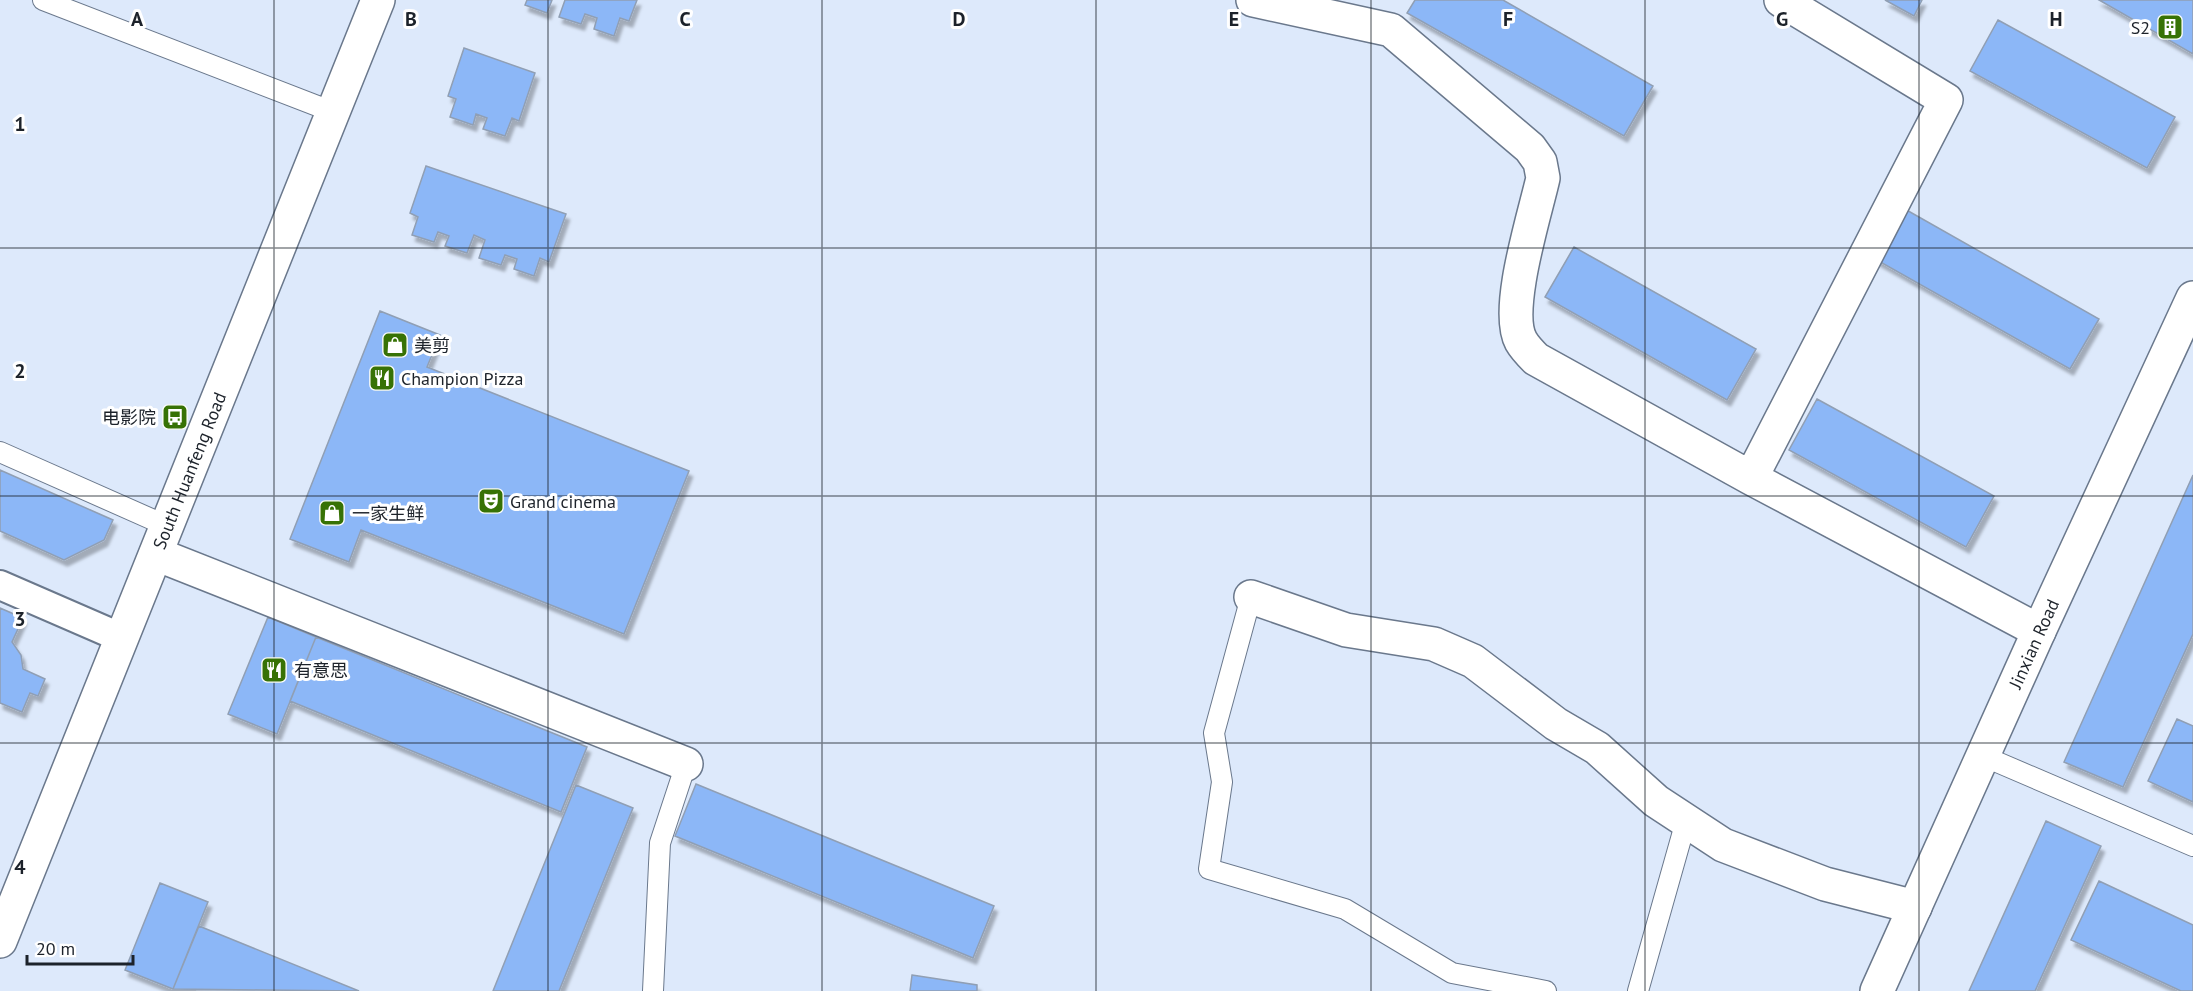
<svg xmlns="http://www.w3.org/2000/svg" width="2193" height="991" viewBox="0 0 2193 991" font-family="'PT Sans','Noto Sans SC',sans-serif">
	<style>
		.building { fill: #8cb7f7; stroke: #909fb4; stroke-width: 1.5; filter: url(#shadow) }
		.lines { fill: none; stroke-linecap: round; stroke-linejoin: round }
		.service-casing { stroke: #6a788c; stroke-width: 22 }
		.pedestrian-casing { stroke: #6a788c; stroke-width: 32 }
		.minor-casing { stroke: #6a788c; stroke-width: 36 }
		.tertiary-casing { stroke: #6a788c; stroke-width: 36 }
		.secondary-casing { stroke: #6a788c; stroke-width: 36 }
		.service { stroke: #fff; stroke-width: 20 }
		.pedestrian { stroke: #fff; stroke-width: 28 }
		.minor { stroke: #fff; stroke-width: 33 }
		.tertiary { stroke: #fff; stroke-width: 33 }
		.secondary { stroke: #fff; stroke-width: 33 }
		.grid { fill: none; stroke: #1c222a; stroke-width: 1.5; stroke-opacity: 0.55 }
		.labels { text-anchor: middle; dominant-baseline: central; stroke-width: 6; stroke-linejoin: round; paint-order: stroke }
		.poi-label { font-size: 18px; fill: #1c222a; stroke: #fff; text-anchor: start }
		.street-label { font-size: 18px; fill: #1c222a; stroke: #fff }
		.grid-label { font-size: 20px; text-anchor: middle; font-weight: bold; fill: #1c222a; stroke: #fff; stroke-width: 6; stroke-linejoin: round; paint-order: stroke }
	</style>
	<defs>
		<filter id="shadow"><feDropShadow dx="3.5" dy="6" stdDeviation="1.5" flood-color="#0004"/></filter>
	</defs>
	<rect width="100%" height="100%" fill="#dde9fb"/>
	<path class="building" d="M 527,0 L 552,0 L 547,13 L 525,5 Z
		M 565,0 L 637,0 L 629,21 L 620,18 L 614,36 L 594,29 L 597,18 L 585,14 L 581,24 L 559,17 Z
		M 1415,0 L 1503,0 L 1653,86 L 1624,136 L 1407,13 Z
		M 1885,0 L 1922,0 L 1914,16 Z
		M 2099,0 L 2193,0 L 2193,54 Z
		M 1998,20 L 2175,117 L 2147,168 L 1970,71 Z
		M 464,48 L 535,73 L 519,121 L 512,118 L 505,136 L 483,129 L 487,118 L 476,114 L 473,125 L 450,117 L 456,99 L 448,96 Z
		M 426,166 L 566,214 L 549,262 L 540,258 L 534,276 L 514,269 L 517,259 L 505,255 L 501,265 L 479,258 L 485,240 L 474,235 L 467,253 L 445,246 L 449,236 L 438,232 L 434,242 L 412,235 L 418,217 L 410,213 Z
		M 1903,208 L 2099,319 L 2070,369 L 1875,259 Z
		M 1574,247 L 1756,349 L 1727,400 L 1545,297 Z
		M 380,311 L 440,335 L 427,367 L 689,471 L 624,634 L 361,530 L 349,562 L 290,539 Z
		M 1817,399 L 1994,496 L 1966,547 L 1789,450 Z
		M 0,470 L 113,520 L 104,540 L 64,560 L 0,531 Z
		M 2193,475 L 2193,634 L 2123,787 L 2064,762 Z
		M 0,608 L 23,618 L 12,642 L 21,655 L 23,669 L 45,679 L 38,696 L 30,693 L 22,712 L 0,703 Z
		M 268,617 L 316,637 L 277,734 L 228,714 Z
		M 316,637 L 587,747 L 561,812 L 290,701 Z
		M 2177,719 L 2193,726 L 2193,802 L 2148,781 Z
		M 696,784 L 994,906 L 973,958 L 675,836 Z
		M 576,785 L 633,808 L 559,991 L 493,991 Z
		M 2046,821 L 2101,846 L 2035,991 L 1969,991 Z
		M 2099,881 L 2193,925 L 2193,991 L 2181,991 L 2071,940 Z
		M 160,883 L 208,902 L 173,989 L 125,970 Z
		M 199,926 L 359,991 L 173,989 Z
		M 912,975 L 977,985 L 977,991 L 910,991 Z"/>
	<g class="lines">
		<g class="service-casing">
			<path id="service" d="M 43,0 L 333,112
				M 0,452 L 167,526
				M 1251,597 L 1214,733 L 1222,782 L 1209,869 L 1345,909 L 1452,973 L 1546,991
				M 1983,756 L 2193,846
				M 653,991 L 660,843 L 686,764
				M 1638,991 L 1686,821"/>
		</g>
		<g class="pedestrian-casing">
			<path id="pedestrian" d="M 0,585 L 122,638"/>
		</g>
		<g class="minor-casing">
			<path id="minor" d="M 1253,0 L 1391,30 L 1530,148 L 1540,162 L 1543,178 C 1535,214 1504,310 1521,341 C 1525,348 1531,354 1536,359 L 1751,478 L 2039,631
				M 1751,478 L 1946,100 L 1781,0
				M 156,554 L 686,764
				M 1251,597 L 1346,630 L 1434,644 L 1473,661 L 1556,724 L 1597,748 L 1656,801 L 1723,845 L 1825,884 L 1915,907"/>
		</g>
		<g class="tertiary-casing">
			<g id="tertiary">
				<path id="s1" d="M 1877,991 L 2039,631 L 2193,298"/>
			</g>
		</g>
		<g class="secondary-casing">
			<g id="secondary">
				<path id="s2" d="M 0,941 L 378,0"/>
			</g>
		</g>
		<use href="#service" class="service"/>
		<use href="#pedestrian" class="pedestrian"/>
		<use href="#minor" class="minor"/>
		<use href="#tertiary" class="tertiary"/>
		<use href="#secondary" class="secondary"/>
	</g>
	<path class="grid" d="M 274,0 L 274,991M 548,0 L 548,991M 822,0 L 822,991M 1096,0 L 1096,991M 1371,0 L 1371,991M 1645,0 L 1645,991M 1919,0 L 1919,991M 0,248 L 2193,248M 0,496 L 2193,496M 0,743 L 2193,743"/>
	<defs>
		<g id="building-square" transform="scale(1.35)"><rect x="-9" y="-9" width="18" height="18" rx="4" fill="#377205" stroke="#fff"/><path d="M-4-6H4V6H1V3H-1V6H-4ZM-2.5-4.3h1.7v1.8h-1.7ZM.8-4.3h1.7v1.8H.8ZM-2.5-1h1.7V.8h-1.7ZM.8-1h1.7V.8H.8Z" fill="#fff"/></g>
		<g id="shop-square" transform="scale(1.35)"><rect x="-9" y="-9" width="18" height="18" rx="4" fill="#377205" stroke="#fff"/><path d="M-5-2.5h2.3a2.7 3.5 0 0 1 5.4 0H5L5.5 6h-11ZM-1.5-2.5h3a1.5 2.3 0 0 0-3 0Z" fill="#fff"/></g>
		<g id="restaurant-square" transform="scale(1.35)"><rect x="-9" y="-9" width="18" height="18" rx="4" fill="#377205" stroke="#fff"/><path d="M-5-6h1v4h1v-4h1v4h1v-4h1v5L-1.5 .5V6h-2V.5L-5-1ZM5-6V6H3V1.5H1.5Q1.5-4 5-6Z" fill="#fff"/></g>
		<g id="bus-square" transform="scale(1.35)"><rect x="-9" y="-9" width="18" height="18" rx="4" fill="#377205" stroke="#fff"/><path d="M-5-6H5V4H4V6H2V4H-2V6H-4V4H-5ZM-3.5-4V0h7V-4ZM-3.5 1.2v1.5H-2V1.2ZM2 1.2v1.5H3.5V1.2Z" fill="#fff"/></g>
		<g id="theatre-square" transform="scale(1.35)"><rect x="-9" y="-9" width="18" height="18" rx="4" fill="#377205" stroke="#fff"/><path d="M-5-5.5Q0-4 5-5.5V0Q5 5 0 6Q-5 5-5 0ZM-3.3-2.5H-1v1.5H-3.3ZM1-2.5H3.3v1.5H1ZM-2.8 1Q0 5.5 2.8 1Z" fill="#fff"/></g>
	</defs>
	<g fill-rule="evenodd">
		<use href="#building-square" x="2170" y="27"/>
		<use href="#shop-square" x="395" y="345"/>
		<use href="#restaurant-square" x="382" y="378"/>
		<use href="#bus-square" x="175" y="417"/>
		<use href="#theatre-square" x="491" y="501"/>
		<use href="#shop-square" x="332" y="513"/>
		<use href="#restaurant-square" x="274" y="670"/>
	</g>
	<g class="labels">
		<g class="poi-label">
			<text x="2150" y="27" text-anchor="end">S2</text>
			<text x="414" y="345">美剪</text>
			<text x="401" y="378">Champion Pizza</text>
			<text x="156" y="417" text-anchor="end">电影院</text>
			<text x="510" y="501">Grand cinema</text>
			<text x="352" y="513">一家生鲜</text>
			<text x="294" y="670">有意思</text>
		</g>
		<g class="street-label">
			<text stroke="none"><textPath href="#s2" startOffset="507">South Huanfeng Road</textPath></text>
			<text stroke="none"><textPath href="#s1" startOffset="381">Jinxian Road</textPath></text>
		</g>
	</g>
	<g class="grid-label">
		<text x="137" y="26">A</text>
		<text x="411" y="26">B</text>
		<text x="685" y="26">C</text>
		<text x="959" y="26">D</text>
		<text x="1234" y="26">E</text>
		<text x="1508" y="26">F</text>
		<text x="1782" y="26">G</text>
		<text x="2056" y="26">H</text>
		<text x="20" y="131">1</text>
		<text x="20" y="378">2</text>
		<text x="20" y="626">3</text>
		<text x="20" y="874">4</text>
	</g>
	<path d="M27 955v9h106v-9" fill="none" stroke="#1c222a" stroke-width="3"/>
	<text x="36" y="955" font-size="18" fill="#1c222a" stroke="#ffffff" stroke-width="4.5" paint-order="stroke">20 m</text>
</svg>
